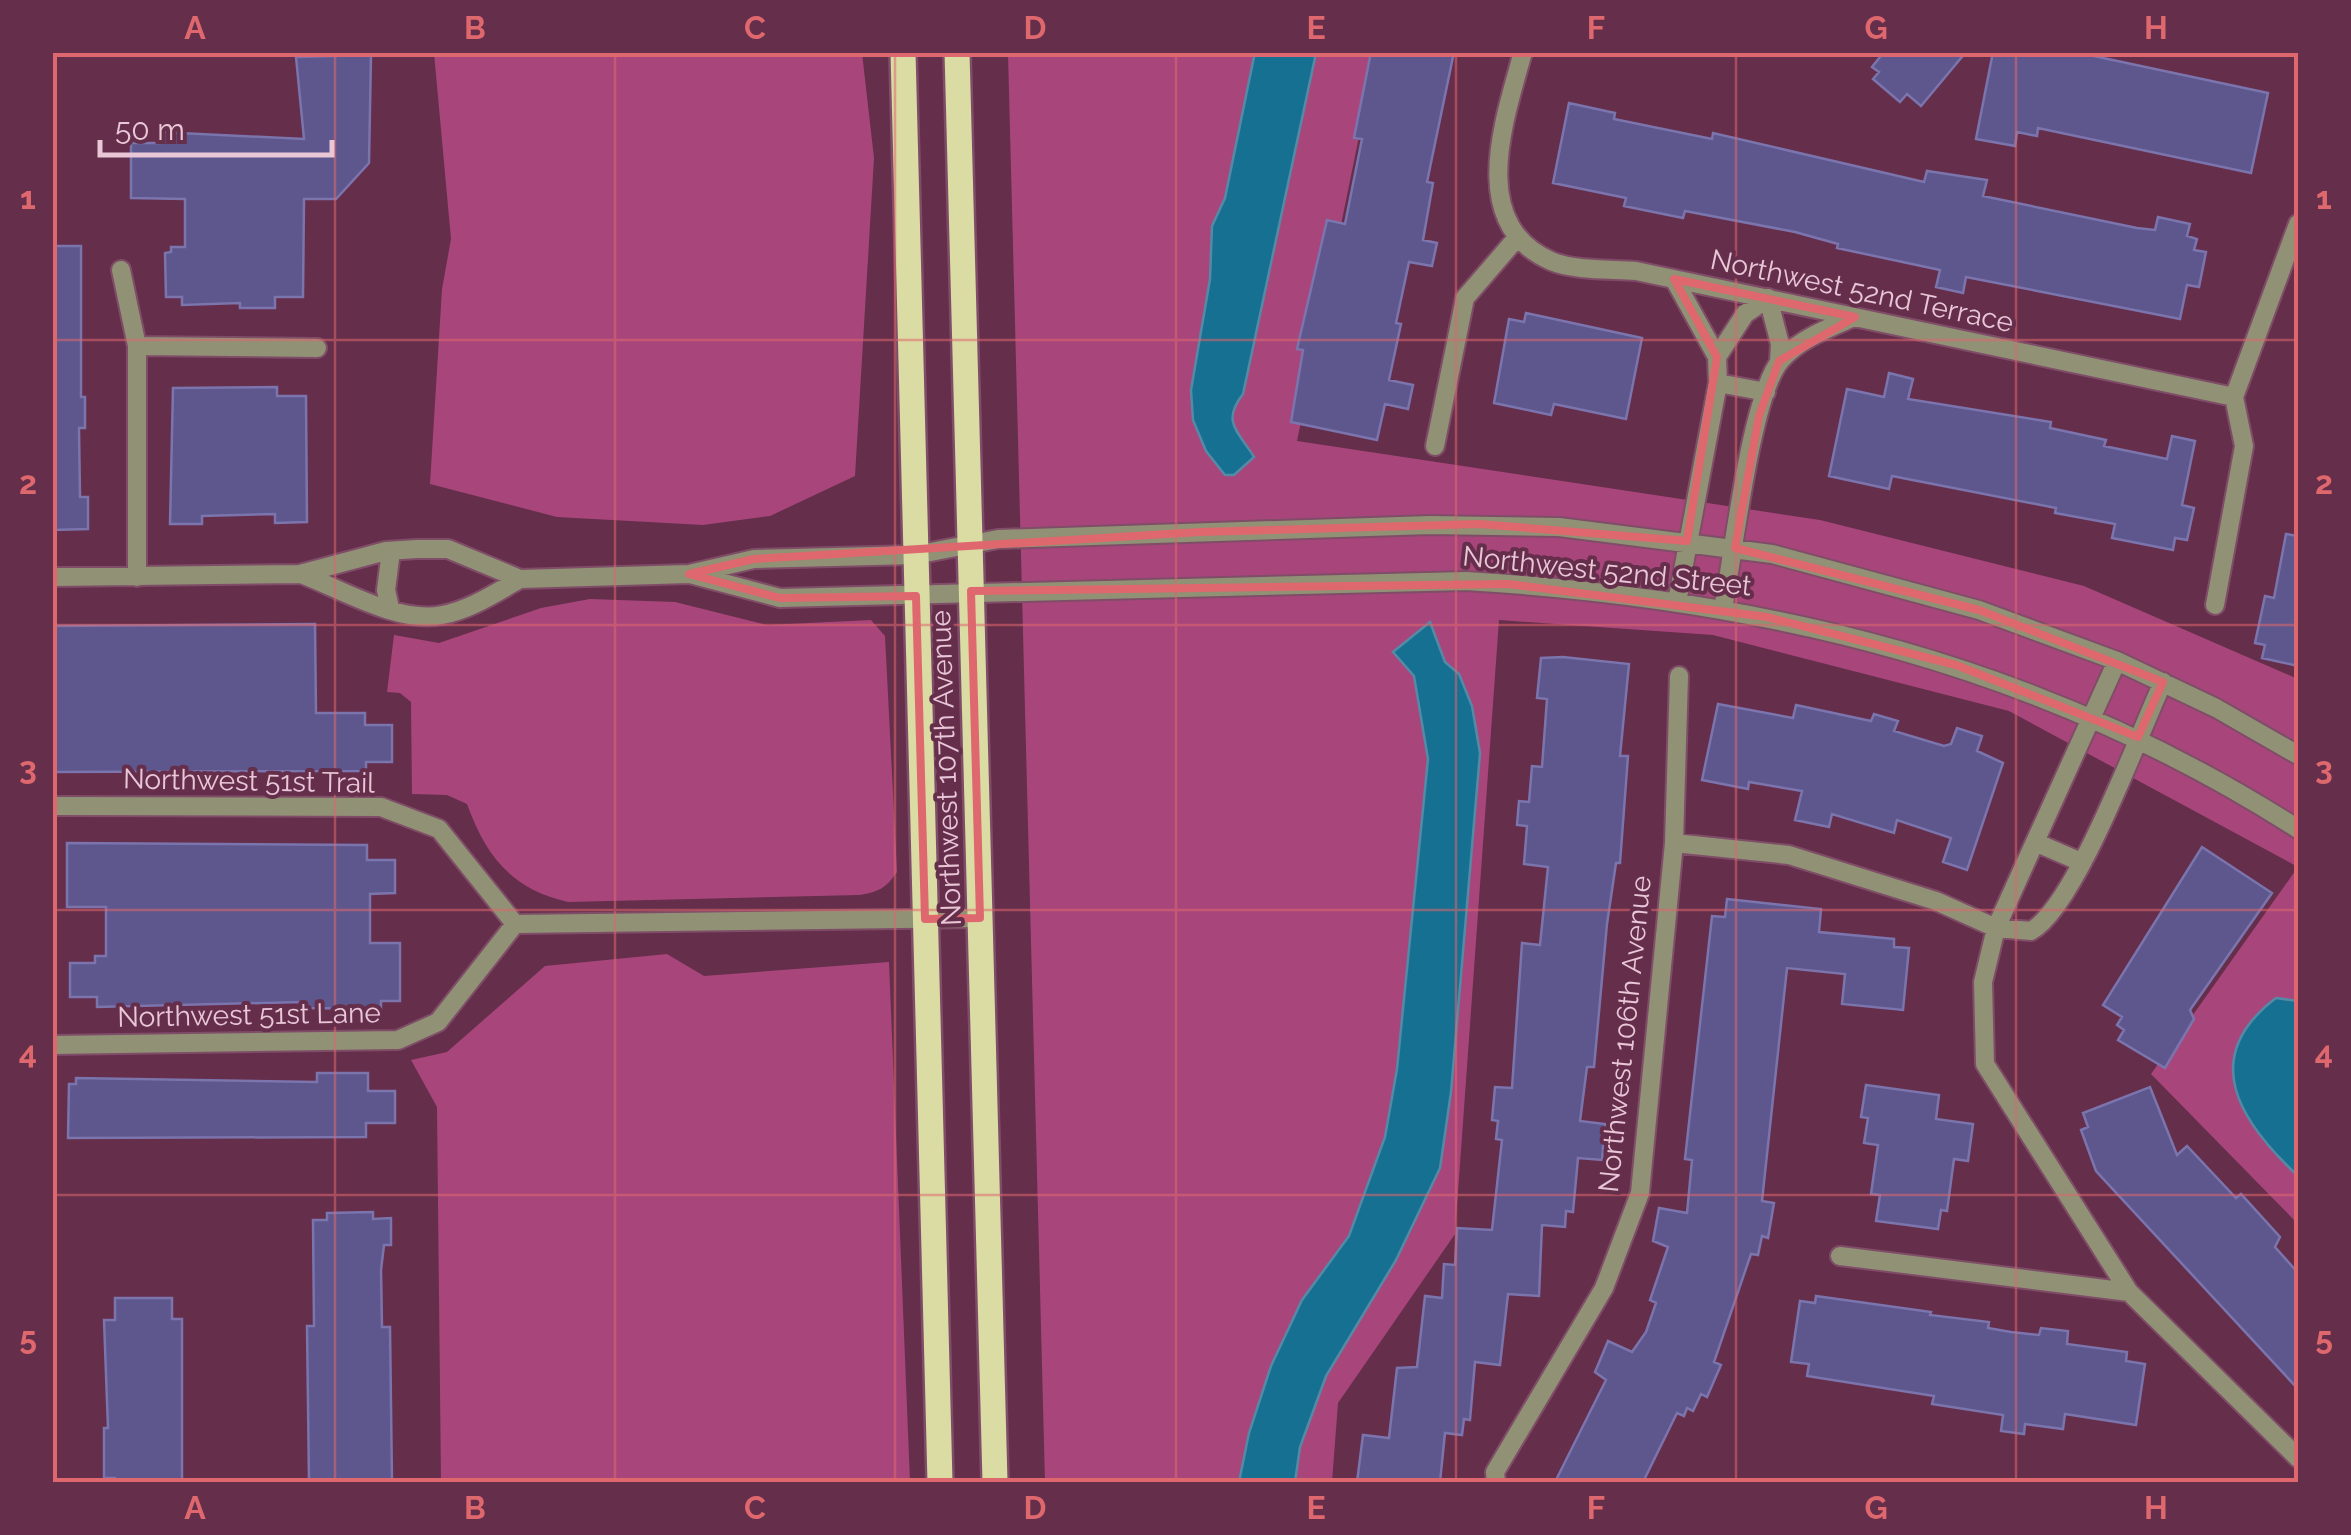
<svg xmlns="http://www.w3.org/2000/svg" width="2351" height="1535" viewBox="0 0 2351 1535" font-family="Raleway,sans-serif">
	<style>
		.green { fill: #a8467c }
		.water { fill: #167091; stroke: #558aa6; stroke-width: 2.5 }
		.building { fill: #5e578d; stroke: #7b74ad; stroke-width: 2.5 }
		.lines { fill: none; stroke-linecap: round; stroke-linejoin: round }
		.minor-casing { stroke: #7f4d67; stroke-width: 22 }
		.major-casing { stroke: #7f4d67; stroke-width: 30 }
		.minor { stroke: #909175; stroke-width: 18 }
		.major { stroke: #dadca4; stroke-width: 25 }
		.marked { fill: none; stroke: #de686e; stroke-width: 8; stroke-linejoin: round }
		.grid { fill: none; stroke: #de686e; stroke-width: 2.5; stroke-opacity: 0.55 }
		.labels { text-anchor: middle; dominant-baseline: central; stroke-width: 8; stroke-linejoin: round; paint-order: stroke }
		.street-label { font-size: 28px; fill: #e9c7d7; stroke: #652e4b }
		.neatline { fill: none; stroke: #de686e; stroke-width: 4 }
		.grid-label { font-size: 32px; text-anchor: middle; font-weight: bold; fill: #de686e }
	</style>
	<rect width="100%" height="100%" fill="#652e4b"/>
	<path class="green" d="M 434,53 L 862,53 L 874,158 L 855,476 L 770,516 L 703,525 L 557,517 L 430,484 L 442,289 L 451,239 Z
		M 1008,53 L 1376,53 L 1297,441 L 1820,520 L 2084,586 L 2298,679 L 2298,1224 L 2151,1074 L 2298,867 L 2009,711 L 1713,635 L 1499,620 L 1455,1234 L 1338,1403 L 1332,1482 L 1045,1482 Z
		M 590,599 L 675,602 L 767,625 L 871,620 L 885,636 L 897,872 C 886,888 879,892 859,895 L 568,902 C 511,889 486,856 467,804 L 447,795 L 412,794 L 411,702 L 400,693 L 387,692 L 394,635 L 439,643 L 541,608 Z
		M 667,954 L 704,976 L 889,962 L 910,1482 L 441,1482 L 437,1107 L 411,1060 L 447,1052 L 545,966 Z"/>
	<path class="water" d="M 1255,52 L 1316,53 L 1243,394 C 1221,422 1238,431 1254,457 L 1234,475 L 1225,475 L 1206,451 L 1193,420 L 1191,390 L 1210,279 L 1212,226 L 1225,198 Z
		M 1430,622 L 1445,662 L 1459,674 L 1472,706 L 1480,753 L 1451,1092 L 1440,1168 L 1396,1260 L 1326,1376 L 1300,1447 L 1295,1482 L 1239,1482 L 1249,1433 L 1271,1366 L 1302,1300 L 1349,1236 L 1385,1137 L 1397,1069 L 1428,759 L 1414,676 L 1393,652 Z
		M 2276,998 L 2298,1001 L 2298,1176 C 2239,1121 2198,1057 2276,998 Z"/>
	<path class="building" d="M 1371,52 L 1454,52 L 1427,182 L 1433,183 L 1423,240 L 1437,243 L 1432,266 L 1409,262 L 1396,323 L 1401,324 L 1389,380 L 1413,385 L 1408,409 L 1385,404 L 1377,440 L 1291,422 L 1303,350 L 1297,349 L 1327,220 L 1345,224 L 1362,139 L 1354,138 Z
		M 1884,52 L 1966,52 L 1921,106 L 1907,94 L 1900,102 L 1873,79 L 1879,72 L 1872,67 Z
		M 1993,52 L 2075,52 L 2268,93 L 2251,173 L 2038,128 L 2037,136 L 2017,132 L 2015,146 L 1976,139 Z
		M 371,55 L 369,163 L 336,199 L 304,199 L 303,297 L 275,297 L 275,308 L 240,308 L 240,303 L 182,305 L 182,297 L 166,297 L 165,253 L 171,252 L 171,247 L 185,247 L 185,199 L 131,198 L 131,143 L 160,143 L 160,132 L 304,139 L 296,57 Z
		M 1569,103 L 1615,113 L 1614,119 L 1712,139 L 1713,133 L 1924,182 L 1927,171 L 1987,180 L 1983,196 L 2137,228 L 2155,230 L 2158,217 L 2190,224 L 2187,236 L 2197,239 L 2194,250 L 2206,252 L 2199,287 L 2187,285 L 2180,319 L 1966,277 L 1963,293 L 1936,287 L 1940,270 L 1837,248 L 1838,244 L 1795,232 L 1685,211 L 1683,218 L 1624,206 L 1626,198 L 1553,183 Z
		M 52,246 L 81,246 L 81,397 L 85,397 L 85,428 L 79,428 L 80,497 L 88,497 L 88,529 L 52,530 Z
		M 1526,313 L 1642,338 L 1626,419 L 1554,404 L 1551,415 L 1494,403 L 1509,319 L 1524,322 Z
		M 1889,373 L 1913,379 L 1908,399 L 2051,422 L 2050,428 L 2106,440 L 2104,446 L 2167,459 L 2172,436 L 2195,441 L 2182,505 L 2194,508 L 2187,540 L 2175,538 L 2173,550 L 2112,538 L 2115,524 L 2055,513 L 2056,508 L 1892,476 L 1889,489 L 1829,476 L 1847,389 L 1884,397 Z
		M 277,387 L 277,396 L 306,396 L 307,522 L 275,523 L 275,514 L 202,516 L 202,524 L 170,524 L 173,388 Z
		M 2286,534 L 2298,536 L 2298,666 L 2262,658 L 2265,645 L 2255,643 L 2265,596 L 2274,598 Z
		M 315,624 L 316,713 L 365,713 L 365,725 L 392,725 L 392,762 L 366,762 L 366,771 L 52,772 L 52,626 Z
		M 1563,657 L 1629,664 L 1620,756 L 1628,756 L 1620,863 L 1616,863 L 1607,924 L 1594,1067 L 1587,1067 L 1580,1121 L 1605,1124 L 1602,1160 L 1578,1158 L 1573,1212 L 1566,1211 L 1565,1227 L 1542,1225 L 1539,1296 L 1508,1294 L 1500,1365 L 1475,1362 L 1470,1420 L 1464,1419 L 1462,1435 L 1445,1433 L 1440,1482 L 1357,1482 L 1363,1435 L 1389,1438 L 1397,1368 L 1417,1367 L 1425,1296 L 1442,1298 L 1444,1264 L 1455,1265 L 1457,1228 L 1492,1230 L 1502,1140 L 1496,1139 L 1498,1121 L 1492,1120 L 1495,1087 L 1512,1088 L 1522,943 L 1540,945 L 1548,867 L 1524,864 L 1527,826 L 1517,825 L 1519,801 L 1529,802 L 1532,766 L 1542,767 L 1547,699 L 1537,698 L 1541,658 Z
		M 1718,704 L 1793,718 L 1796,705 L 1871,721 L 1874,714 L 1898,721 L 1894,731 L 1944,746 L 1951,744 L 1957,728 L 1982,736 L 1977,751 L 2003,763 L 1967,870 L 1943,862 L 1951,838 L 1897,820 L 1894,833 L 1832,814 L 1829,827 L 1795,820 L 1802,791 L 1749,782 L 1748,789 L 1702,780 Z
		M 67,843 L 367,845 L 367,860 L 395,860 L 395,893 L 370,894 L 370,943 L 400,943 L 400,1001 L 381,1001 L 381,1009 L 302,1008 L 302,1002 L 97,1007 L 97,997 L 70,997 L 70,963 L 95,963 L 95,956 L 106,956 L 106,907 L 67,907 Z
		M 2202,847 L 2272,893 L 2190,1010 L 2194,1019 L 2165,1068 L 2118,1040 L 2124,1030 L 2117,1025 L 2122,1017 L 2103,1005 Z
		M 1727,899 L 1821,909 L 1819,932 L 1894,939 L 1894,947 L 1909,948 L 1903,1010 L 1842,1004 L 1845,974 L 1787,968 L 1762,1201 L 1774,1203 L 1768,1238 L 1762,1236 L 1758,1255 L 1751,1254 L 1714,1362 L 1721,1365 L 1707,1397 L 1701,1394 L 1693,1411 L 1687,1408 L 1684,1416 L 1677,1413 L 1643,1482 L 1555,1482 L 1606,1380 L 1595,1372 L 1608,1341 L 1632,1352 L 1646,1332 L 1656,1303 L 1650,1300 L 1668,1247 L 1653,1241 L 1659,1208 L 1687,1213 L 1692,1160 L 1685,1159 L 1712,916 L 1725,917 Z
		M 317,1073 L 368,1073 L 368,1091 L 395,1091 L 395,1123 L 366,1123 L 366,1137 L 68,1138 L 69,1084 L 76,1084 L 76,1078 L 317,1082 Z
		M 1866,1085 L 1939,1095 L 1936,1119 L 1973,1124 L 1968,1161 L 1954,1159 L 1947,1211 L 1941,1210 L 1938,1229 L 1876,1221 L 1880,1195 L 1871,1194 L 1878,1145 L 1864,1143 L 1868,1118 L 1861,1117 Z
		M 2150,1087 L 2177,1155 L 2187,1146 L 2236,1198 L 2241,1194 L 2280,1237 L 2275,1247 L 2298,1273 L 2298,1389 L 2096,1171 L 2081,1130 L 2088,1127 L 2083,1113 Z
		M 373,1212 L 373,1219 L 391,1218 L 391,1245 L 384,1245 L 381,1270 L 382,1327 L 390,1327 L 392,1482 L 309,1482 L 307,1326 L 314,1326 L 313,1220 L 327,1220 L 327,1213 Z
		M 1816,1296 L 1931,1312 L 1930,1315 L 1989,1322 L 1988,1328 L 2011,1332 L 2039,1335 L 2041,1328 L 2068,1331 L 2067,1344 L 2127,1352 L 2126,1361 L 2145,1364 L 2136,1425 L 2065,1414 L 2063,1429 L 2025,1424 L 2024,1434 L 2001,1431 L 2003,1415 L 1932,1404 L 1934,1396 L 1807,1376 L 1809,1364 L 1791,1362 L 1800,1301 L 1815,1303 Z
		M 115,1298 L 172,1298 L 172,1319 L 182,1319 L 182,1480 L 115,1482 L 115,1478 L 104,1478 L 104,1428 L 108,1428 L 104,1320 L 115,1320 Z"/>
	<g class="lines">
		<g class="minor-casing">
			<path id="minor" d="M 1523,52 C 1504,121 1467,224 1551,261 C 1574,271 1611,269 1636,271 L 2234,397
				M 121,270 L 137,346 L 137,577
				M 1674,279 L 1717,357 L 1718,383 L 1677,602
				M 1768,298 L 1780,344 L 1779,361
				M 137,346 L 317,348
				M 1717,357 L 1745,314 L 1768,298
				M 1718,383 L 1766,392
				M 1435,446 L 1465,298 L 1515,240
				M 301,574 C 341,589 398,624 442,615 C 470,610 495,593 520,579
				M 690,574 L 780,598 L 1466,581 C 1768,599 2042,665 2298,829
				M 52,577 L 300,574 L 386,551 L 417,549 L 448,549 L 520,579 L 689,574 L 754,559 L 915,555 L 998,539 L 1430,525 L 1559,527 L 1772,554 L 1979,610 L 2117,661 L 2216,708 L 2298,755
				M 2215,605 L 2244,446 L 2234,397 L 2298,224
				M 390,608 L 386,590 L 391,551
				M 1723,609 C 1733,557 1751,394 1781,360 C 1799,339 1829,328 1854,317
				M 2117,661 L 1996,928 L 1983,982 L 1985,1064 L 2129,1292 L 2298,1458
				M 52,806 L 381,807 L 439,829 L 515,924
				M 1674,843 L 1789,855 L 1936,901 L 1996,928 L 2031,931 C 2076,906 2138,736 2163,682
				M 2037,843 L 2081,862
				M 515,924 L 980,918
				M 52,1045 L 398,1040 L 438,1022 L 515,924
				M 1840,1256 L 2129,1292
				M 1496,1482 L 1495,1472 L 1604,1288 L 1640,1193 L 1674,843 L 1679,676"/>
		</g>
		<g class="major-casing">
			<path id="major" d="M 903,52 L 940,1482
				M 957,52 L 995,1482"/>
		</g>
		<use href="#minor" class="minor"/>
		<use href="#major" class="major"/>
	</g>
	<path class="marked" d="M 1674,279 L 1855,317 L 1779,361 L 1759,416 L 1735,548 L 1979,610 L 2163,682 L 2138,737 L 1956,665 L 1767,617 L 1509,584 L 971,591 L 980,918 L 925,919 L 916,596 L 780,598 L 689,574 L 754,559 L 1200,532 L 1479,524 L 1687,541 L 1717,357 Z"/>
	<path class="grid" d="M 335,52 L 335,1482M 615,52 L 615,1482M 895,52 L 895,1482M 1176,52 L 1176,1482M 1456,52 L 1456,1482M 1736,52 L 1736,1482M 2016,52 L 2016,1482M 52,340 L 2298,340M 52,625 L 2298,625M 52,910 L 2298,910M 52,1195 L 2298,1195"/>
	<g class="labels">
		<g class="street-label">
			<text transform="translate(1862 291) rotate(12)">Northwest 52nd Terrace</text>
			<text transform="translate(1607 571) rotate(6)">Northwest 52nd Street</text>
			<text transform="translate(946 768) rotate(-92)">Northwest 107th Avenue</text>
			<text transform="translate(249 781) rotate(1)">Northwest 51st Trail</text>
			<text transform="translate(249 1015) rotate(-1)">Northwest 51st Lane</text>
			<text transform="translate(1625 1034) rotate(-84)">Northwest 106th Avenue</text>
		</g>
	</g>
	<rect width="2351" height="1535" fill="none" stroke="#652e4b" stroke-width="110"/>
	<path d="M100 140v15h232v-15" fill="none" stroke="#e9c7d7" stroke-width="5"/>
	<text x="115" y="140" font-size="30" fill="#e9c7d7" stroke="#652e4b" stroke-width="8" paint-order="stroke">50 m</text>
	<rect x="55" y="55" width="2241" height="1425" class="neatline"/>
	<g class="grid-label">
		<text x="195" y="39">A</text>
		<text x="475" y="39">B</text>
		<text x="755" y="39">C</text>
		<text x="1035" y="39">D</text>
		<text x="1316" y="39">E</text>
		<text x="1596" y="39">F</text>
		<text x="1876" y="39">G</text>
		<text x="2156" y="39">H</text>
		<text x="28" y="209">1</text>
		<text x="2324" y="209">1</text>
		<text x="28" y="494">2</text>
		<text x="2324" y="494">2</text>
		<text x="28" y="779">3</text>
		<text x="2324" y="779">3</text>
		<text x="28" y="1064">4</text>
		<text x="2324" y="1064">4</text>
		<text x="28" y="1349">5</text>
		<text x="2324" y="1349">5</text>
		<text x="195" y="1519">A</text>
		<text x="475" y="1519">B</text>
		<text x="755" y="1519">C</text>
		<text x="1035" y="1519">D</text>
		<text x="1316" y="1519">E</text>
		<text x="1596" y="1519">F</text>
		<text x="1876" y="1519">G</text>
		<text x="2156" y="1519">H</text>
	</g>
</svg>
